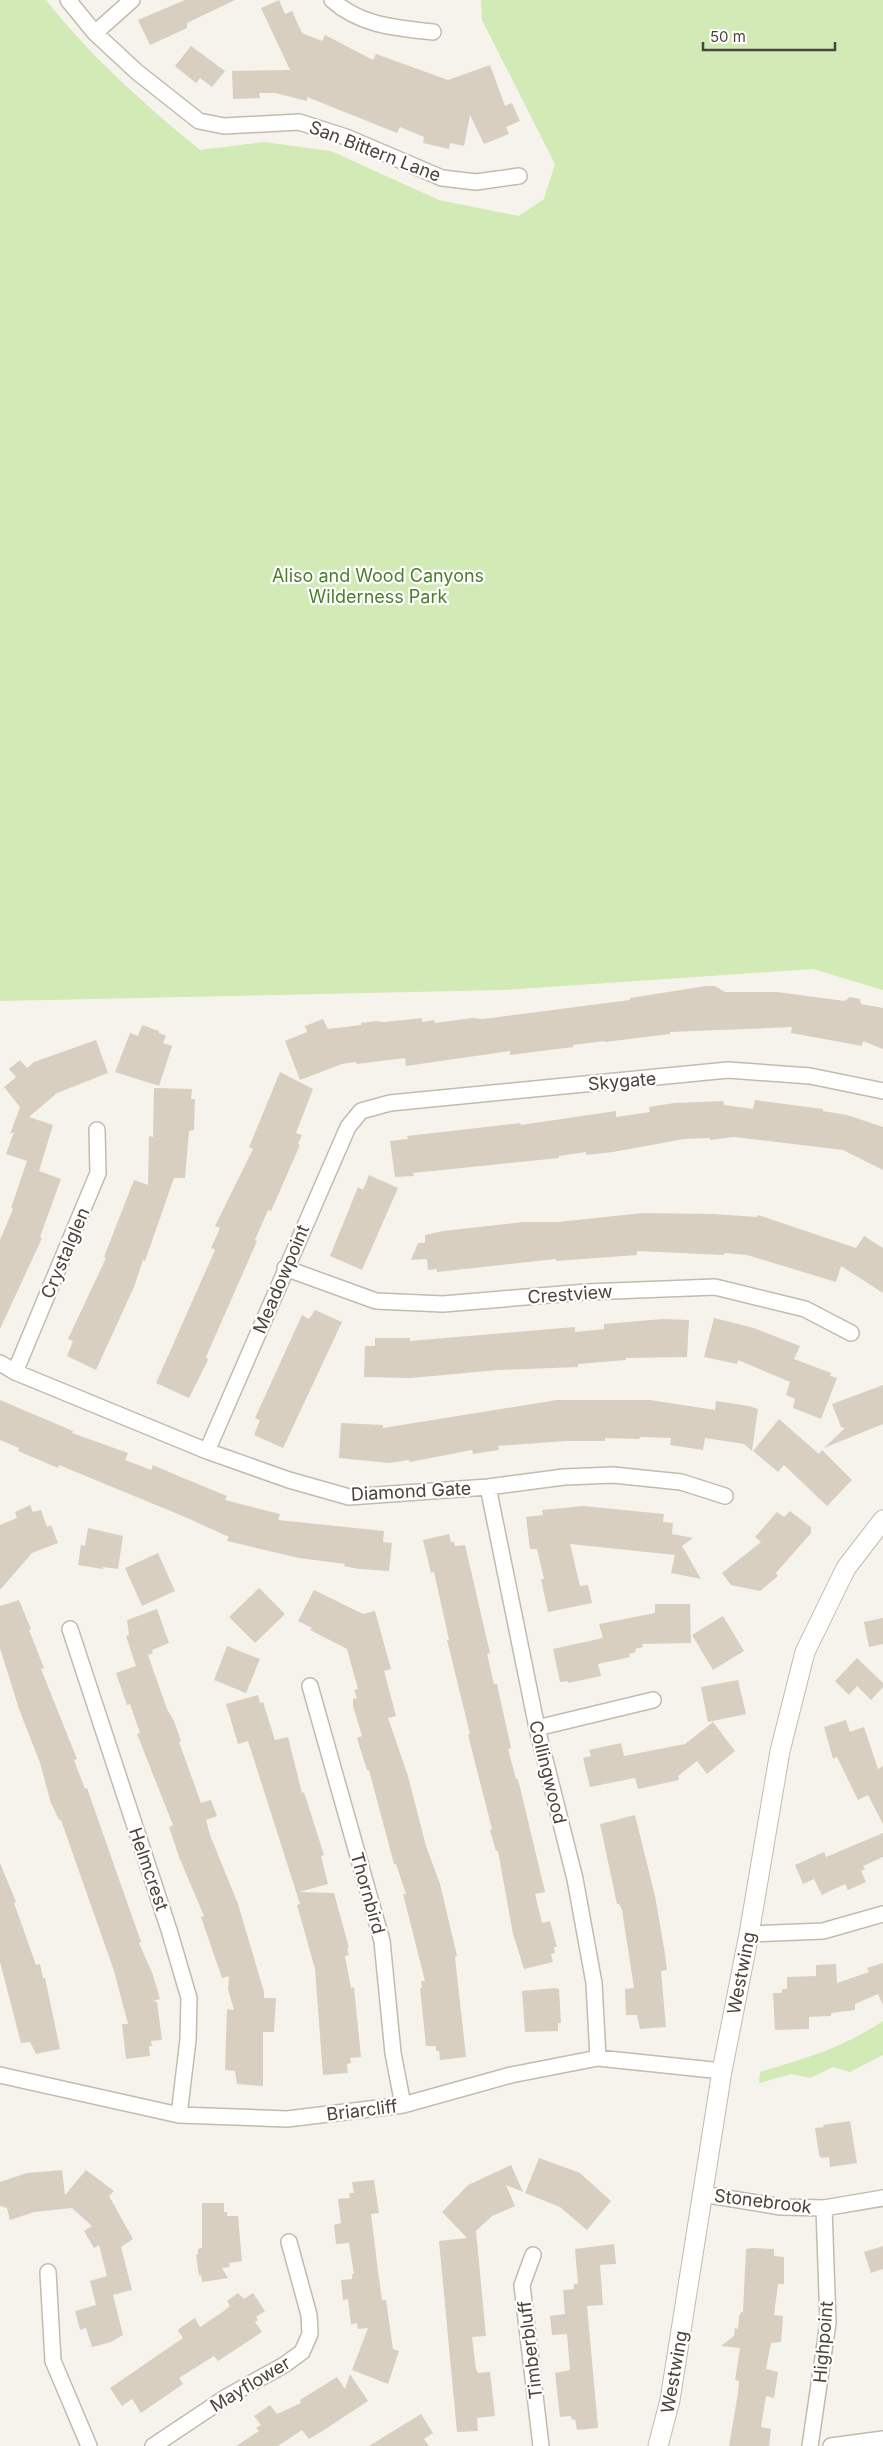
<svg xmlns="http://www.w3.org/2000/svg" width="883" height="2446" viewBox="0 0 883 2446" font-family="Inter,sans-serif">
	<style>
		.green { fill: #d2eab5 }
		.building { fill: #d8cfc1 }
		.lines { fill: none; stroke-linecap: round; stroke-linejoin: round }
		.minor-casing { stroke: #c2bbae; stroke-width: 18 }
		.tertiary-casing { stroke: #c2bbae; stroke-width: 21 }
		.minor { stroke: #fff; stroke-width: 15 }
		.tertiary { stroke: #fff; stroke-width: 19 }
		.labels { text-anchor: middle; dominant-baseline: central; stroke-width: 4.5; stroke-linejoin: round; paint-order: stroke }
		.street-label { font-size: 18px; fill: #4b4439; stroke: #fff }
		.park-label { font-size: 18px; fill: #4a7f2a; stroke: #fff }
	</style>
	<rect width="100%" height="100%" fill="#f6f3ec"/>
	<path class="green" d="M 0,0 L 46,0 C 91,57 144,104 200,150 L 264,142 L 331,151 L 439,200 L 519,216 L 544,199 L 555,164 L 482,20 L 481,0 L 883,0 L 883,990 L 813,969 L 503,990 L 0,1001 Z
		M 883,2021 L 883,2055 L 850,2072 L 833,2067 L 810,2078 L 792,2074 L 759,2083 L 760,2072 C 804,2059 845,2047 883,2021 Z"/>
	<path class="building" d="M 185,0 L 235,0 L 187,23 L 187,28 L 150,45 L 138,20 Z
		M 279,0 L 285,14 L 292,11 L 302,33 L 322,41 L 325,35 L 373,60 L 376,54 L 448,80 L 490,65 L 505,106 L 512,103 L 520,121 L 506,127 L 509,134 L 484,144 L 470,115 L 464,146 L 450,143 L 449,149 L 423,143 L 424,137 L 400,127 L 397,133 L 307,97 L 307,101 L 275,93 L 259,93 L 260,98 L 233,99 L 232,71 L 290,70 L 261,8 Z
		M 191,46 L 225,71 L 212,87 L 200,78 L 196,83 L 175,66 Z
		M 706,986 L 715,986 L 725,992 L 777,992 L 845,1001 L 850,997 L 860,999 L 861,1004 L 883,1008 L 883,1049 L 863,1041 L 862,1046 L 791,1033 L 792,1027 L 670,1032 L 670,1034 L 605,1042 L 605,1041 L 573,1045 L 573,1047 L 510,1055 L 510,1051 L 406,1066 L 405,1058 L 357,1064 L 356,1062 L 342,1064 L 300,1080 L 285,1041 L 307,1032 L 305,1026 L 323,1019 L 328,1029 L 361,1025 L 361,1023 L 376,1021 L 384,1022 L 422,1018 L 422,1022 L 434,1020 L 435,1023 L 472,1018 L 483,1019 L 630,1000 L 630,998 Z
		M 142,1025 L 159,1031 L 159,1033 L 166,1036 L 163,1043 L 172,1046 L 159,1086 L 115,1072 L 130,1033 L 138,1036 Z
		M 96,1040 L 108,1073 L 57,1093 L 29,1117 L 53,1125 L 39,1171 L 61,1179 L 40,1237 L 42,1238 L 0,1329 L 0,1240 L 13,1209 L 11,1208 L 27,1161 L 6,1154 L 14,1132 L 10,1134 L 20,1107 L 4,1087 L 16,1077 L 9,1069 L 20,1060 L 27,1068 L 34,1062 Z
		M 280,1072 L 313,1089 L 296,1133 L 302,1135 L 298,1144 L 300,1145 L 271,1211 L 268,1210 L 255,1240 L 257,1241 L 206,1357 L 208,1360 L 189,1398 L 156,1383 L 215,1250 L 211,1248 L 220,1228 L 215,1226 L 253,1149 L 249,1147 Z
		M 154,1088 L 192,1089 L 191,1099 L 195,1099 L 194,1130 L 189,1131 L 185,1178 L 174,1178 L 145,1261 L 143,1260 L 134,1287 L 96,1370 L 67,1356 L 73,1341 L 68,1339 L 106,1258 L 104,1257 L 134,1180 L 148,1185 L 149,1136 L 153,1137 Z
		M 755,1100 L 823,1109 L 823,1111 L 847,1115 L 883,1127 L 883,1170 L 843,1150 L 734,1137 L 710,1140 L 710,1138 L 684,1139 L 613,1152 L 586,1155 L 586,1152 L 559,1156 L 559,1158 L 413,1173 L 414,1176 L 395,1177 L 390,1141 L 408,1139 L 407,1136 L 520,1123 L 521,1125 L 616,1111 L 616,1117 L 650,1112 L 649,1107 L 674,1103 L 723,1101 L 724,1105 L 753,1109 Z
		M 369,1175 L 398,1188 L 362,1270 L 330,1256 L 358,1187 L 363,1190 Z
		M 643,1213 L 714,1214 L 757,1217 L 758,1215 L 856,1248 L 864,1236 L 883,1248 L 883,1293 L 841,1266 L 836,1282 L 747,1255 L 725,1253 L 724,1255 L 637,1251 L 637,1255 L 556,1261 L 556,1259 L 437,1272 L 437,1269 L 428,1270 L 427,1259 L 411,1260 L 418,1243 L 425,1243 L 425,1235 L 443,1231 L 523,1222 L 558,1222 Z
		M 315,1310 L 342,1322 L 283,1448 L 254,1435 L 260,1420 L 255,1418 L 302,1315 L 309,1319 Z
		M 714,1318 L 754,1328 L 800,1346 L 794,1359 L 831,1373 L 830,1376 L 837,1378 L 821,1419 L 793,1408 L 795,1399 L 786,1395 L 790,1382 L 738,1360 L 737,1364 L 704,1357 Z
		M 663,1319 L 689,1320 L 687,1357 L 626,1358 L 626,1360 L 578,1364 L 578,1367 L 498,1370 L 411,1378 L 364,1377 L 365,1346 L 375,1346 L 375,1338 L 410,1338 L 410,1341 L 575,1327 L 575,1332 L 604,1329 L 604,1324 Z
		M 883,1385 L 883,1424 L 824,1448 L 845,1428 L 841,1427 L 832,1404 Z
		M 0,1400 L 73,1431 L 72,1433 L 128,1453 L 125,1460 L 151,1470 L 153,1465 L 176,1475 L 227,1496 L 225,1500 L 280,1514 L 278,1520 L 384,1531 L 383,1542 L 392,1543 L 389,1571 L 359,1569 L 344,1566 L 345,1564 L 299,1558 L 227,1541 L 229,1537 L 185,1517 L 59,1465 L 58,1468 L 18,1451 L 19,1448 L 0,1440 Z
		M 557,1400 L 650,1400 L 715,1410 L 716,1401 L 749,1406 L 758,1409 L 752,1451 L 744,1444 L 705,1438 L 703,1450 L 670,1445 L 671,1438 L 640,1437 L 639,1439 L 605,1438 L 605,1441 L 566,1441 L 498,1446 L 499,1450 L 473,1454 L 472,1450 L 410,1462 L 409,1460 L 389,1463 L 339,1458 L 341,1423 L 383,1425 L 383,1428 Z
		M 779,1419 L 819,1454 L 822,1450 L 852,1480 L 827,1506 L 784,1465 L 778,1472 L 753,1451 Z
		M 30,1505 L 33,1512 L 41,1510 L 47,1527 L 51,1525 L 58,1543 L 32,1553 L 0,1590 L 0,1525 L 17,1518 L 15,1512 Z
		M 583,1506 L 664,1514 L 663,1522 L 673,1523 L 672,1534 L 693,1538 L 682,1546 L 701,1579 L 671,1573 L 675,1555 L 570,1544 L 580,1586 L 588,1585 L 592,1603 L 548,1612 L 541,1579 L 544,1579 L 537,1549 L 530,1549 L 526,1517 L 543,1515 L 542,1510 Z
		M 790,1511 L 811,1527 L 811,1533 L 776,1573 L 778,1576 L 760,1591 L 731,1585 L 722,1573 L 761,1542 L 755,1537 L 777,1512 L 784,1517 Z
		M 88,1528 L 123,1536 L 118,1569 L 103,1567 L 103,1569 L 78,1565 L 81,1545 L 85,1546 Z
		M 449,1534 L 451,1542 L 454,1542 L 455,1546 L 465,1545 L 490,1653 L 487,1654 L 494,1684 L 497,1684 L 511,1748 L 508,1749 L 516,1779 L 518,1779 L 545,1892 L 535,1894 L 542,1923 L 550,1921 L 557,1947 L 554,1947 L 555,1953 L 551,1954 L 553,1962 L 524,1969 L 513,1934 L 498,1851 L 496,1851 L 490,1830 L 492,1829 L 468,1735 L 470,1734 L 447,1640 L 449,1640 L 434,1572 L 431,1573 L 423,1540 Z
		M 158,1553 L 175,1591 L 142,1606 L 125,1568 Z
		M 259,1588 L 285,1614 L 255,1643 L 229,1617 Z
		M 314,1590 L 363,1614 L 375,1611 L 391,1669 L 384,1671 L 396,1716 L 388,1718 L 408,1776 L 426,1846 L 440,1884 L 457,1956 L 455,1957 L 466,2057 L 440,2060 L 439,2051 L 436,2051 L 436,2046 L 426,2046 L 420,1988 L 422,1988 L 421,1981 L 425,1981 L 403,1894 L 406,1894 L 396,1864 L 394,1864 L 369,1770 L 367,1770 L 357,1738 L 362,1736 L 353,1706 L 353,1699 L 357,1698 L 354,1690 L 358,1689 L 347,1649 L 310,1630 L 312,1628 L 298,1621 Z
		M 19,1600 L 31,1629 L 29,1630 L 44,1668 L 41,1669 L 77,1759 L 74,1760 L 85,1789 L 87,1788 L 141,1942 L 139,1943 L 153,1975 L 160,1999 L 153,2001 L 157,2002 L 162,2040 L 151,2041 L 152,2046 L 149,2046 L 150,2056 L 126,2059 L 122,2024 L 128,2024 L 114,1971 L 61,1820 L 59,1820 L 51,1803 L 40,1763 L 19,1709 L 0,1648 L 0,1606 Z
		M 655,1604 L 690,1604 L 691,1643 L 642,1644 L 643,1647 L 635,1649 L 636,1652 L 629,1654 L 630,1657 L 598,1664 L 601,1676 L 568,1683 L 568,1681 L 560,1682 L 553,1649 L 603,1638 L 599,1624 L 655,1613 Z
		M 157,1609 L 169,1643 L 152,1650 L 153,1653 L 148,1655 L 167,1709 L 174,1721 L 181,1741 L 179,1742 L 201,1803 L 211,1800 L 217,1816 L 206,1820 L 210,1835 L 238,1904 L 264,1992 L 264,1998 L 276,1998 L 274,2032 L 263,2032 L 263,2086 L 237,2084 L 235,2071 L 225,2070 L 227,2009 L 234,2010 L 228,1989 L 229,1976 L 222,1978 L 201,1917 L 204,1916 L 179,1857 L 169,1827 L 173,1825 L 137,1734 L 140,1733 L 130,1704 L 127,1705 L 116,1673 L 136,1666 L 126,1636 L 129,1635 L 127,1620 Z
		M 723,1616 L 744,1651 L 713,1670 L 692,1635 Z
		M 883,1618 L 883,1644 L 869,1647 L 864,1622 Z
		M 227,1646 L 260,1659 L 246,1693 L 214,1680 Z
		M 857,1658 L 883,1683 L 883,1687 L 871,1700 L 857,1686 L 849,1695 L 835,1681 Z
		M 738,1680 L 746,1714 L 708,1722 L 701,1687 Z
		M 258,1695 L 260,1703 L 263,1702 L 275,1740 L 288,1737 L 302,1793 L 304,1792 L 324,1855 L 321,1856 L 328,1884 L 299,1892 L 334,1893 L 349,1948 L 347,1948 L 349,1955 L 345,1956 L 351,1988 L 354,1987 L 361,2057 L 350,2058 L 351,2063 L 347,2064 L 348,2073 L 323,2075 L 315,1969 L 297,1905 L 300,1904 L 248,1741 L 238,1744 L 226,1704 Z
		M 846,1720 L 850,1732 L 864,1727 L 878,1769 L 883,1766 L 883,1824 L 868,1795 L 858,1800 L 837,1757 L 833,1759 L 824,1727 Z
		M 713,1722 L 735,1751 L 707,1774 L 697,1761 L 678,1776 L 679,1780 L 638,1789 L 635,1778 L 590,1787 L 583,1758 L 591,1756 L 589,1750 L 621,1743 L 624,1756 L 685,1744 Z
		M 635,1815 L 655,1896 L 665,1954 L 667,1970 L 661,1971 L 666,2027 L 640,2029 L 637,2015 L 626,2015 L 625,1989 L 634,1988 L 622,1910 L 619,1904 L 617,1904 L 600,1824 Z
		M 883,1833 L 883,1857 L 863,1866 L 865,1869 L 861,1871 L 866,1882 L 848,1890 L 845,1884 L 822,1895 L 814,1879 L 803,1884 L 795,1865 L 824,1852 L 826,1857 Z
		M 0,1863 L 16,1902 L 14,1903 L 36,1965 L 40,1964 L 43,1978 L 45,1978 L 60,2049 L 36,2054 L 30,2042 L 21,2043 L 0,1962 Z
		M 883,1963 L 883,2005 L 878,1994 L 855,2004 L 855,2010 L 831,2013 L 831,2016 L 809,2017 L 809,2029 L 775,2030 L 773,1993 L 782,1993 L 782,1989 L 787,1989 L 787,1977 L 816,1976 L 816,1965 L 836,1964 L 837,1983 L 869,1972 L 867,1968 Z
		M 555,1988 L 559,1989 L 561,2023 L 558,2023 L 558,2031 L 525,2032 L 522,1991 Z
		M 850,2121 L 857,2163 L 830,2167 L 829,2157 L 821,2158 L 819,2155 L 815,2128 L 824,2127 L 823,2125 Z
		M 539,2158 L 580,2173 L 611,2201 L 587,2230 L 560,2207 L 525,2193 Z
		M 511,2165 L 523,2192 L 506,2185 L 515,2206 L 492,2216 L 476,2231 L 486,2336 L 472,2337 L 476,2369 L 478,2373 L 490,2372 L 495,2416 L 477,2418 L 478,2431 L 457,2432 L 439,2241 L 467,2238 L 442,2212 L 468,2185 Z
		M 62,2170 L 65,2195 L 86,2170 L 114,2191 L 109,2196 L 133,2239 L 121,2247 L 132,2290 L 113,2295 L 123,2335 L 111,2342 L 92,2347 L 86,2328 L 80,2330 L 75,2311 L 96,2305 L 90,2281 L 107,2276 L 99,2245 L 94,2248 L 84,2231 L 92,2226 L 72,2208 L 34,2212 L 10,2220 L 7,2208 L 0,2206 L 0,2182 L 27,2173 Z
		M 374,2180 L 379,2213 L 371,2214 L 378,2271 L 382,2300 L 386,2300 L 393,2349 L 399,2351 L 388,2384 L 352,2370 L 368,2328 L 358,2329 L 357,2323 L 351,2324 L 348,2299 L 343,2300 L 341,2280 L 352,2279 L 352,2274 L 354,2274 L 349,2243 L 336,2244 L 334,2225 L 341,2223 L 338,2199 L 350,2198 L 349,2193 L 354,2193 L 352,2182 Z
		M 202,2203 L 224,2203 L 224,2212 L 227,2212 L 227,2216 L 238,2216 L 242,2261 L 229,2263 L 230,2267 L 222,2268 L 228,2278 L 202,2282 L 201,2275 L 199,2276 L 196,2255 L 198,2254 L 198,2249 L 202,2248 Z
		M 614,2244 L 616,2264 L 600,2265 L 603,2305 L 587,2306 L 598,2428 L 577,2430 L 575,2419 L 572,2420 L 571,2416 L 560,2417 L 555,2373 L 570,2370 L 567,2334 L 552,2335 L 550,2316 L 565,2314 L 563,2290 L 574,2289 L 574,2284 L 578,2284 L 575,2249 Z
		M 883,2246 L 883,2269 L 871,2273 L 864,2252 Z
		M 752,2248 L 774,2249 L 774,2256 L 784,2257 L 784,2284 L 778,2284 L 774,2315 L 783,2316 L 781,2342 L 771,2343 L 766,2369 L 778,2372 L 774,2398 L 766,2396 L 761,2427 L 771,2429 L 769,2446 L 729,2446 L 738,2393 L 739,2381 L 735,2380 L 740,2348 L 721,2346 L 734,2336 L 735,2328 L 738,2329 L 739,2317 L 741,2312 L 743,2312 L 746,2249 Z
		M 238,2293 L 244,2299 L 253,2293 L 265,2311 L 256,2317 L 258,2320 L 255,2322 L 262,2332 L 218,2361 L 214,2356 L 179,2378 L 183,2384 L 141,2413 L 132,2399 L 122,2406 L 110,2388 L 183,2338 L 178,2331 L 180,2328 L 195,2318 L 200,2327 L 224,2311 L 230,2306 L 227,2301 Z
		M 350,2374 L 368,2401 L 321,2432 L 309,2439 L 302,2430 L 278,2446 L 236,2446 L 259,2431 L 256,2428 L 261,2425 L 254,2416 L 270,2405 L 277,2414 L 301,2403 L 300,2400 L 337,2377 L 345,2389 Z
		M 421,2414 L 433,2433 L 424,2439 L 429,2446 L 369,2446 Z"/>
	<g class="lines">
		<g class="minor-casing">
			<path id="minor" d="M 68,0 L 95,33 L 137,72 L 199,121 L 224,126 L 299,122 L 346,137 L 442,178 L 476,182 L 519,176
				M 332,0 C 361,26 397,28 433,32
				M 95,33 L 132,0
				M 285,1268 L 376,1301 L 443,1304 L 586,1292 L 715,1287 L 805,1309 L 851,1333
				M 0,1363 L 15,1372 L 207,1451 L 289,1480 L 349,1497 L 488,1487 L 564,1477 L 613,1475 L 681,1482 L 725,1496
				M 15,1372 L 98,1173 L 97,1130
				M 207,1451 L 348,1127 L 361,1111 L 390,1103 L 728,1070 L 810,1076 L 883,1091
				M 488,1487 L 537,1728 L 575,1879 L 594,1983 L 598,2058
				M 70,1629 L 169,1930 L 189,1998 L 188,2040 L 179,2115
				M 310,1686 L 382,1941 L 393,2053 L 403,2105
				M 537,1728 L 653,1700
				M 749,1934 L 823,1931 L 883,1914
				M 0,2075 L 179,2115 L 287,2119 L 403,2105 L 511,2075 L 598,2058 L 722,2071
				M 702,2194 L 781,2207 L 824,2208 L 883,2198
				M 533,2255 L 522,2285 L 541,2446
				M 48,2272 L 53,2361 L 89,2446
				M 153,2446 L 228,2396 L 284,2365 L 302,2352 L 310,2334 L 309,2315 L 289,2242
				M 810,2446 L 828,2323 L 824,2208
				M 831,2446 L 883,2439"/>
		</g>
		<g class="tertiary-casing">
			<path id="tertiary" d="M 658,2446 L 670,2400 L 722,2071 L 749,1934 L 780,1751 L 805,1652 L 846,1568 L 883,1520"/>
		</g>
		<use href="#minor" class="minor"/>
		<use href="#tertiary" class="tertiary"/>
	</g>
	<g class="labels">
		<g class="street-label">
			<text transform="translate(375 151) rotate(21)">San Bittern Lane</text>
			<text transform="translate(622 1081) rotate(-5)">Skygate</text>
			<text transform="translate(65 1253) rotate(-67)">Crystalglen</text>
			<text transform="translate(281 1279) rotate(-67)">Meadowpoint</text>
			<text transform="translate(570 1294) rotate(-4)">Crestview</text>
			<text transform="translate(411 1491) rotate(-3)">Diamond Gate</text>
			<text transform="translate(548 1772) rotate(76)">Collingwood</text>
			<text transform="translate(149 1869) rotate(71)">Helmcrest</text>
			<text transform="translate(368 1893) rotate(74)">Thornbird</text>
			<text transform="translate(741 1973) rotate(-79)">Westwing</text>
			<text transform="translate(362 2110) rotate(-7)">Briarcliff</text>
			<text transform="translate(763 2201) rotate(7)">Stonebrook</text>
			<text transform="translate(823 2342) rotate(-85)">Highpoint</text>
			<text transform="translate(530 2350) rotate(-97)">Timberbluff</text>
			<text transform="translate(674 2372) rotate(-80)">Westwing</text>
			<text transform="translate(250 2384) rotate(-31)">Mayflower</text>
		</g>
		<g class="park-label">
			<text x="378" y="575">Aliso and Wood Canyons<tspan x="378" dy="21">Wilderness Park</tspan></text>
		</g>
	</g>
	<path d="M703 42v8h132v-8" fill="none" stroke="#4b4439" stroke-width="2.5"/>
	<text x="710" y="42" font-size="15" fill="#4b4439" stroke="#ffffff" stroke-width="4" paint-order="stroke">50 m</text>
</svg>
